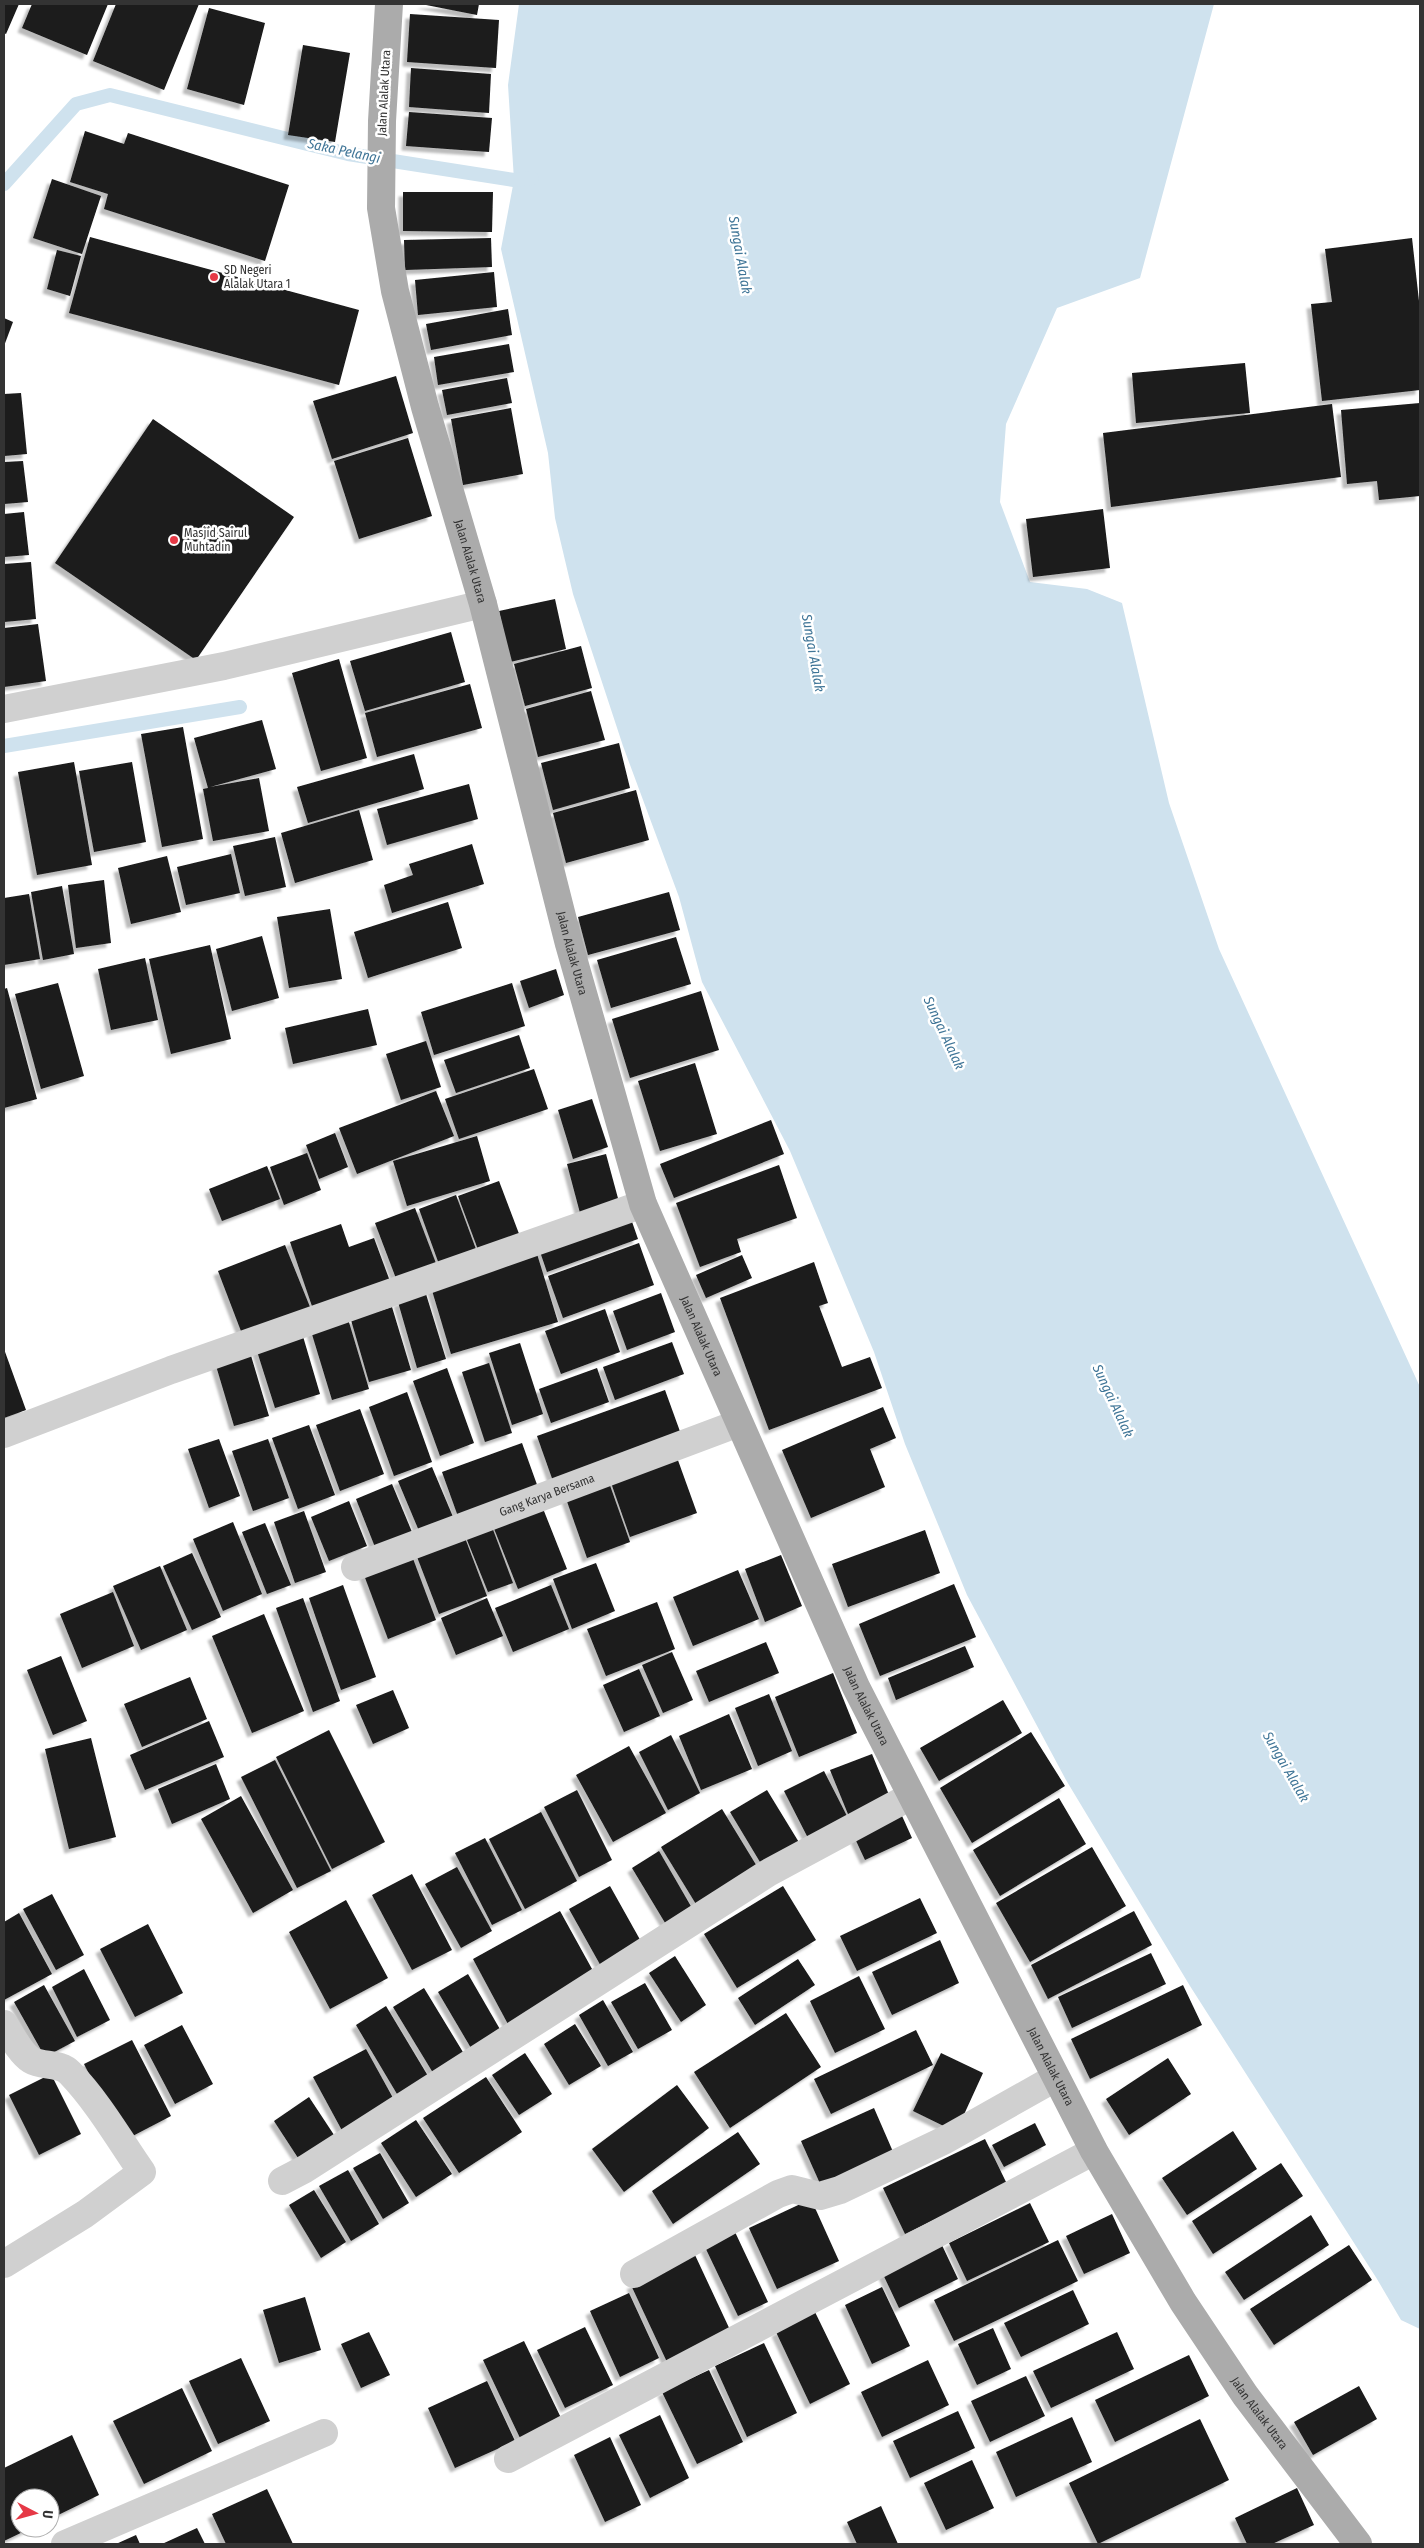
<svg xmlns="http://www.w3.org/2000/svg" width="1424" height="2548" viewBox="0 0 1424 2548" font-family="'Fira Sans Condensed',sans-serif">
	<style>
		.water { fill: #cfe2ee }
		.lines { fill: none; stroke-linecap: round; stroke-linejoin: round }
		.stream { stroke: #cfe2ee; stroke-width: 14 }
		.building { fill: #1a1a1a; filter: url(#shadow) }
		.minor { stroke: #d0d0d0; stroke-width: 28 }
		.primary { stroke: #ababab; stroke-width: 28 }
		.poi-dot { fill: #e63946; stroke: #fff; stroke-width: 2 }
		.labels { text-anchor: middle; dominant-baseline: central; stroke-width: 5; stroke-linejoin: round; paint-order: stroke }
		.street-label { font-size: 12px; fill: #333; stroke: #fff }
		.poi-label { font-size: 12px; fill: #333; stroke: #fff; text-anchor: start }
		.water-label { font-size: 14px; font-style: italic; fill: #3f7597; stroke: #fff }
	</style>
	<defs>
		<filter id="shadow"><feDropShadow dx="-4.5" dy="4.5" stdDeviation="1" flood-color="#0004"/></filter>
	</defs>
	<rect width="100%" height="100%" fill="#fff"/>
	<path class="water" d="M 519,4 L 1214,4 L 1140,278 L 1057,308 L 1006,424 L 1000,502 L 1030,582 L 1087,589 L 1122,603 L 1169,803 L 1219,949 L 1420,1387 L 1420,2329 L 1401,2320 L 1377,2279 L 1190,1986 L 1066,1780 L 967,1595 L 905,1444 L 874,1352 L 790,1151 L 702,982 L 679,897 L 623,746 L 573,594 L 555,518 L 548,453 L 501,249 L 514,180 L 508,85 Z"/>
	<g class="lines">
		<path class="stream" d="M 4,184 L 76,104 L 110,95 L 348,154 L 514,180 L 532,178
			M 4,746 L 240,707"/>
	</g>
	<path class="building" d="M 4,4 L 19,4 L 6,34 L 4,33 Z
		M 32,4 L 108,4 L 87,55 L 22,28 Z
		M 116,4 L 199,4 L 164,90 L 93,61 Z
		M 421,4 L 479,4 L 477,15 Z
		M 209,8 L 265,23 L 244,105 L 187,89 Z
		M 410,14 L 499,20 L 496,68 L 407,62 Z
		M 303,45 L 350,53 L 335,142 L 288,135 Z
		M 411,68 L 491,74 L 489,113 L 409,107 Z
		M 409,112 L 492,118 L 489,152 L 406,146 Z
		M 85,131 L 124,144 L 128,133 L 289,185 L 265,261 L 104,209 L 108,194 L 70,182 Z
		M 52,179 L 101,196 L 82,254 L 33,238 Z
		M 403,192 L 493,192 L 492,232 L 403,231 Z
		M 90,237 L 359,310 L 339,385 L 69,313 Z
		M 491,238 L 492,267 L 405,270 L 404,240 Z
		M 1412,238 L 1420,310 L 1420,390 L 1322,401 L 1311,304 L 1332,302 L 1325,249 Z
		M 57,250 L 81,256 L 70,296 L 47,289 Z
		M 494,272 L 497,307 L 418,315 L 415,280 Z
		M 508,309 L 512,335 L 431,350 L 426,324 Z
		M 4,318 L 13,322 L 4,346 Z
		M 509,344 L 514,372 L 438,385 L 434,357 Z
		M 1245,363 L 1250,413 L 1136,423 L 1132,373 Z
		M 396,376 L 413,433 L 332,459 L 313,401 Z
		M 507,378 L 512,403 L 447,415 L 442,390 Z
		M 21,393 L 27,454 L 4,456 L 4,394 Z
		M 1420,403 L 1420,496 L 1379,500 L 1377,481 L 1347,484 L 1341,410 Z
		M 1332,404 L 1341,477 L 1111,507 L 1103,433 Z
		M 511,408 L 523,474 L 463,485 L 451,419 Z
		M 153,419 L 294,517 L 196,660 L 55,563 Z
		M 408,438 L 432,516 L 359,539 L 334,461 Z
		M 23,461 L 28,502 L 4,504 L 4,462 Z
		M 1103,509 L 1110,568 L 1033,577 L 1026,519 Z
		M 24,512 L 29,555 L 4,557 L 4,514 Z
		M 31,562 L 36,619 L 4,622 L 4,564 Z
		M 555,599 L 566,649 L 510,662 L 499,611 Z
		M 38,624 L 46,681 L 4,687 L 4,628 Z
		M 451,632 L 465,682 L 365,711 L 350,661 Z
		M 581,646 L 592,688 L 525,706 L 514,664 Z
		M 339,659 L 367,758 L 321,771 L 292,673 Z
		M 470,684 L 482,728 L 377,757 L 365,713 Z
		M 591,691 L 605,740 L 538,757 L 526,709 Z
		M 262,720 L 276,769 L 210,787 L 259,778 L 269,831 L 213,841 L 203,789 L 208,788 L 194,738 Z
		M 183,727 L 203,839 L 162,847 L 141,734 Z
		M 619,743 L 630,788 L 553,810 L 541,763 Z
		M 414,754 L 424,789 L 308,823 L 297,787 Z
		M 74,762 L 92,865 L 37,875 L 18,772 Z
		M 132,762 L 146,842 L 94,852 L 79,771 Z
		M 469,784 L 478,819 L 387,845 L 377,809 Z
		M 636,790 L 649,840 L 566,863 L 553,813 Z
		M 359,810 L 373,860 L 295,883 L 281,833 Z
		M 275,837 L 286,887 L 245,896 L 233,846 Z
		M 472,844 L 484,884 L 392,913 L 384,885 L 413,875 L 409,864 Z
		M 231,854 L 240,893 L 186,905 L 177,867 Z
		M 167,856 L 181,912 L 131,924 L 118,868 Z
		M 104,880 L 111,943 L 76,948 L 68,885 Z
		M 62,886 L 74,954 L 43,960 L 31,892 Z
		M 669,892 L 680,930 L 588,955 L 578,917 Z
		M 29,894 L 40,959 L 4,965 L 4,898 Z
		M 448,902 L 462,948 L 368,978 L 354,932 Z
		M 330,909 L 342,979 L 289,988 L 277,917 Z
		M 262,936 L 279,998 L 232,1011 L 216,949 Z
		M 676,937 L 691,984 L 611,1008 L 597,960 Z
		M 210,945 L 231,1039 L 171,1054 L 149,959 Z
		M 145,958 L 158,1020 L 111,1030 L 98,969 Z
		M 556,969 L 564,995 L 529,1008 L 520,981 Z
		M 58,983 L 84,1076 L 41,1089 L 15,994 Z
		M 512,983 L 525,1026 L 434,1055 L 421,1012 Z
		M 7,988 L 37,1099 L 4,1108 L 4,989 Z
		M 701,991 L 719,1050 L 630,1078 L 612,1019 Z
		M 368,1009 L 377,1045 L 293,1064 L 285,1028 Z
		M 519,1035 L 530,1068 L 456,1093 L 444,1060 Z
		M 426,1041 L 441,1087 L 401,1100 L 386,1054 Z
		M 695,1063 L 717,1134 L 660,1151 L 638,1081 Z
		M 534,1069 L 548,1109 L 459,1139 L 445,1099 Z
		M 436,1091 L 454,1136 L 357,1174 L 339,1128 Z
		M 592,1099 L 608,1147 L 573,1159 L 558,1110 Z
		M 771,1120 L 784,1154 L 674,1198 L 660,1164 Z
		M 335,1133 L 348,1167 L 319,1179 L 306,1145 Z
		M 477,1136 L 490,1181 L 407,1206 L 393,1161 Z
		M 307,1153 L 321,1190 L 284,1205 L 270,1167 Z
		M 606,1154 L 619,1202 L 580,1213 L 567,1164 Z
		M 779,1165 L 797,1218 L 737,1239 L 741,1252 L 700,1267 L 676,1203 Z
		M 267,1166 L 280,1199 L 222,1221 L 209,1189 Z
		M 499,1181 L 521,1239 L 480,1255 L 458,1196 Z
		M 456,1195 L 477,1252 L 440,1267 L 419,1209 Z
		M 415,1208 L 437,1266 L 397,1281 L 375,1223 Z
		M 629,1213 L 638,1239 L 547,1272 L 538,1246 Z
		M 341,1224 L 349,1247 L 374,1238 L 391,1284 L 314,1312 L 290,1242 Z
		M 639,1243 L 654,1285 L 563,1318 L 548,1276 Z
		M 285,1245 L 312,1312 L 244,1339 L 218,1271 Z
		M 537,1254 L 558,1322 L 451,1354 L 431,1287 Z
		M 742,1255 L 752,1278 L 706,1298 L 696,1275 Z
		M 814,1262 L 828,1303 L 819,1306 L 842,1367 L 870,1357 L 882,1388 L 769,1430 L 720,1298 Z
		M 661,1293 L 675,1332 L 627,1350 L 613,1311 Z
		M 426,1294 L 446,1359 L 417,1368 L 398,1302 Z
		M 392,1307 L 411,1370 L 369,1382 L 351,1320 Z
		M 605,1309 L 620,1352 L 561,1374 L 545,1331 Z
		M 348,1319 L 369,1389 L 332,1400 L 311,1331 Z
		M 302,1333 L 320,1394 L 275,1408 L 256,1348 Z
		M 672,1342 L 684,1374 L 615,1400 L 603,1367 Z
		M 520,1343 L 543,1414 L 512,1425 L 489,1353 Z
		M 4,1349 L 26,1410 L 4,1418 Z
		M 249,1349 L 269,1416 L 234,1426 L 214,1359 Z
		M 489,1363 L 512,1433 L 485,1442 L 462,1372 Z
		M 447,1368 L 474,1443 L 440,1456 L 413,1381 Z
		M 597,1368 L 609,1402 L 551,1423 L 539,1389 Z
		M 665,1390 L 682,1437 L 554,1484 L 537,1436 Z
		M 407,1392 L 432,1462 L 394,1476 L 369,1407 Z
		M 883,1407 L 896,1438 L 870,1449 L 885,1487 L 811,1518 L 782,1450 Z
		M 360,1409 L 384,1474 L 340,1491 L 316,1425 Z
		M 309,1425 L 335,1495 L 298,1509 L 272,1438 Z
		M 219,1439 L 240,1496 L 209,1508 L 188,1449 Z
		M 268,1439 L 289,1498 L 253,1511 L 232,1451 Z
		M 522,1443 L 540,1493 L 460,1522 L 442,1472 Z
		M 675,1452 L 697,1513 L 630,1537 L 609,1477 Z
		M 432,1467 L 456,1524 L 422,1538 L 398,1481 Z
		M 607,1477 L 630,1542 L 587,1558 L 564,1493 Z
		M 392,1484 L 412,1532 L 375,1547 L 356,1499 Z
		M 349,1501 L 367,1546 L 329,1561 L 311,1517 Z
		M 540,1501 L 567,1569 L 518,1589 L 491,1521 Z
		M 304,1511 L 326,1572 L 295,1583 L 274,1522 Z
		M 489,1519 L 513,1583 L 488,1592 L 463,1530 Z
		M 233,1522 L 262,1594 L 223,1611 L 193,1539 Z
		M 265,1523 L 291,1585 L 267,1594 L 242,1532 Z
		M 462,1530 L 487,1596 L 439,1614 L 414,1549 Z
		M 925,1530 L 940,1573 L 848,1607 L 832,1564 Z
		M 409,1548 L 436,1620 L 388,1639 L 361,1567 Z
		M 192,1553 L 221,1617 L 192,1630 L 163,1566 Z
		M 781,1555 L 802,1606 L 765,1622 L 745,1569 Z
		M 596,1563 L 615,1611 L 572,1629 L 553,1579 Z
		M 160,1566 L 187,1630 L 141,1650 L 113,1586 Z
		M 738,1570 L 759,1619 L 693,1646 L 673,1597 Z
		M 954,1584 L 976,1637 L 880,1676 L 859,1624 Z
		M 343,1585 L 376,1677 L 341,1690 L 309,1598 Z
		M 551,1585 L 569,1629 L 513,1652 L 495,1608 Z
		M 113,1592 L 134,1646 L 82,1668 L 60,1614 Z
		M 303,1598 L 340,1701 L 313,1712 L 276,1608 Z
		M 487,1598 L 503,1636 L 456,1655 L 441,1618 Z
		M 657,1602 L 675,1649 L 606,1676 L 587,1629 Z
		M 264,1614 L 304,1711 L 252,1733 L 212,1636 Z
		M 766,1642 L 779,1673 L 709,1702 L 696,1671 Z
		M 965,1646 L 974,1667 L 896,1700 L 888,1678 Z
		M 672,1652 L 693,1700 L 663,1713 L 642,1665 Z
		M 61,1656 L 87,1721 L 53,1735 L 27,1670 Z
		M 639,1669 L 660,1716 L 624,1732 L 603,1685 Z
		M 833,1673 L 857,1733 L 799,1757 L 775,1697 Z
		M 190,1677 L 207,1719 L 142,1747 L 124,1704 Z
		M 393,1690 L 409,1728 L 373,1744 L 356,1705 Z
		M 769,1694 L 792,1751 L 758,1766 L 735,1708 Z
		M 1003,1700 L 1022,1733 L 939,1781 L 920,1748 Z
		M 729,1714 L 752,1769 L 701,1790 L 679,1736 Z
		M 209,1721 L 224,1757 L 145,1790 L 130,1755 Z
		M 329,1730 L 385,1842 L 332,1869 L 276,1757 Z
		M 1031,1732 L 1065,1786 L 972,1843 L 940,1788 Z
		M 671,1735 L 700,1793 L 668,1810 L 639,1752 Z
		M 91,1738 L 116,1837 L 69,1849 L 45,1749 Z
		M 629,1746 L 666,1813 L 613,1842 L 576,1775 Z
		M 872,1754 L 892,1802 L 850,1819 L 830,1770 Z
		M 275,1760 L 331,1871 L 297,1888 L 241,1777 Z
		M 216,1764 L 230,1799 L 172,1824 L 158,1789 Z
		M 824,1771 L 849,1820 L 809,1840 L 784,1791 Z
		M 577,1790 L 612,1860 L 579,1877 L 544,1807 Z
		M 767,1790 L 800,1844 L 763,1867 L 730,1812 Z
		M 241,1796 L 293,1890 L 253,1913 L 201,1819 Z
		M 1059,1798 L 1086,1844 L 1000,1896 L 973,1850 Z
		M 898,1807 L 912,1838 L 865,1860 L 851,1830 Z
		M 722,1809 L 761,1873 L 699,1909 L 661,1847 Z
		M 541,1812 L 577,1881 L 525,1909 L 489,1839 Z
		M 485,1838 L 522,1910 L 492,1925 L 455,1853 Z
		M 1092,1847 L 1126,1906 L 1030,1962 L 996,1903 Z
		M 659,1851 L 696,1915 L 670,1931 L 632,1868 Z
		M 457,1867 L 492,1931 L 461,1948 L 425,1884 Z
		M 412,1874 L 452,1950 L 412,1970 L 372,1895 Z
		M 610,1886 L 643,1945 L 602,1968 L 569,1909 Z
		M 783,1886 L 816,1940 L 737,1988 L 704,1934 Z
		M 52,1894 L 84,1955 L 56,1970 L 23,1909 Z
		M 920,1898 L 937,1933 L 857,1971 L 840,1936 Z
		M 346,1900 L 388,1978 L 330,2009 L 289,1932 Z
		M 560,1911 L 597,1978 L 509,2026 L 473,1959 Z
		M 1134,1911 L 1152,1945 L 1048,1999 L 1031,1965 Z
		M 19,1913 L 52,1974 L 4,2000 L 4,1922 Z
		M 148,1924 L 183,1993 L 135,2017 L 100,1949 Z
		M 940,1940 L 959,1983 L 892,2015 L 872,1972 Z
		M 1151,1953 L 1166,1984 L 1072,2028 L 1058,1997 Z
		M 675,1956 L 706,2005 L 681,2022 L 649,1973 Z
		M 798,1959 L 815,1985 L 755,2025 L 738,1998 Z
		M 84,1969 L 110,2020 L 77,2037 L 52,1987 Z
		M 468,1974 L 501,2031 L 471,2048 L 438,1992 Z
		M 859,1976 L 885,2029 L 835,2053 L 810,2001 Z
		M 645,1983 L 672,2030 L 638,2049 L 611,2002 Z
		M 44,1985 L 75,2041 L 45,2057 L 14,2002 Z
		M 1183,1985 L 1202,2025 L 1090,2079 L 1071,2039 Z
		M 424,1988 L 469,2062 L 438,2081 L 393,2007 Z
		M 603,2000 L 633,2052 L 608,2066 L 579,2015 Z
		M 386,2006 L 431,2081 L 400,2099 L 356,2025 Z
		M 786,2013 L 821,2067 L 730,2128 L 694,2072 Z
		M 575,2024 L 601,2066 L 569,2085 L 544,2044 Z
		M 182,2025 L 213,2084 L 175,2104 L 144,2045 Z
		M 916,2030 L 933,2065 L 831,2114 L 814,2079 Z
		M 132,2040 L 171,2116 L 123,2141 L 84,2064 Z
		M 366,2049 L 398,2107 L 345,2136 L 313,2077 Z
		M 525,2053 L 552,2094 L 519,2115 L 492,2075 Z
		M 941,2053 L 983,2073 L 956,2132 L 913,2111 Z
		M 1168,2058 L 1191,2094 L 1129,2135 L 1106,2099 Z
		M 51,2074 L 81,2134 L 39,2155 L 9,2095 Z
		M 486,2077 L 522,2132 L 459,2173 L 423,2118 Z
		M 677,2085 L 709,2128 L 624,2192 L 592,2149 Z
		M 309,2097 L 338,2141 L 302,2164 L 274,2121 Z
		M 874,2108 L 894,2154 L 822,2188 L 801,2141 Z
		M 416,2120 L 452,2174 L 416,2197 L 381,2143 Z
		M 1035,2123 L 1046,2145 L 1004,2167 L 992,2145 Z
		M 1233,2131 L 1257,2169 L 1187,2215 L 1162,2178 Z
		M 738,2132 L 760,2164 L 673,2224 L 652,2191 Z
		M 985,2139 L 1007,2184 L 905,2234 L 883,2188 Z
		M 380,2153 L 409,2203 L 383,2219 L 353,2168 Z
		M 1281,2163 L 1303,2196 L 1213,2254 L 1192,2221 Z
		M 348,2170 L 379,2224 L 351,2241 L 319,2186 Z
		M 314,2190 L 346,2242 L 321,2258 L 289,2205 Z
		M 811,2199 L 839,2261 L 777,2289 L 749,2228 Z
		M 1030,2203 L 1049,2242 L 967,2281 L 949,2243 Z
		M 1112,2214 L 1130,2253 L 1084,2274 L 1066,2236 Z
		M 1311,2215 L 1329,2245 L 1244,2300 L 1225,2272 Z
		M 735,2232 L 768,2302 L 738,2316 L 705,2247 Z
		M 1058,2240 L 1078,2281 L 954,2341 L 934,2300 Z
		M 940,2241 L 958,2279 L 899,2308 L 881,2270 Z
		M 1349,2245 L 1372,2280 L 1274,2345 L 1250,2309 Z
		M 695,2255 L 731,2332 L 667,2362 L 631,2285 Z
		M 882,2287 L 910,2346 L 872,2364 L 845,2305 Z
		M 1073,2290 L 1089,2324 L 1021,2357 L 1004,2323 Z
		M 629,2293 L 659,2358 L 620,2377 L 590,2311 Z
		M 305,2297 L 321,2350 L 279,2363 L 263,2310 Z
		M 815,2312 L 850,2384 L 810,2404 L 776,2332 Z
		M 585,2327 L 613,2385 L 565,2408 L 537,2350 Z
		M 993,2328 L 1011,2369 L 977,2385 L 958,2344 Z
		M 369,2332 L 390,2375 L 361,2388 L 341,2344 Z
		M 1117,2332 L 1134,2369 L 1051,2408 L 1033,2371 Z
		M 524,2341 L 562,2420 L 521,2440 L 483,2360 Z
		M 764,2343 L 797,2413 L 747,2437 L 715,2366 Z
		M 1189,2355 L 1209,2396 L 1115,2442 L 1095,2400 Z
		M 241,2358 L 270,2421 L 218,2444 L 189,2381 Z
		M 928,2360 L 949,2405 L 882,2437 L 861,2392 Z
		M 709,2370 L 743,2442 L 697,2464 L 662,2392 Z
		M 1026,2376 L 1045,2416 L 990,2442 L 971,2401 Z
		M 487,2381 L 515,2441 L 455,2468 L 428,2408 Z
		M 1359,2386 L 1377,2419 L 1313,2455 L 1294,2422 Z
		M 182,2388 L 212,2451 L 144,2484 L 113,2421 Z
		M 958,2411 L 975,2448 L 910,2478 L 893,2441 Z
		M 660,2415 L 689,2478 L 650,2498 L 619,2435 Z
		M 1072,2417 L 1092,2462 L 1016,2497 L 996,2452 Z
		M 1200,2419 L 1229,2480 L 1098,2544 L 1069,2483 Z
		M 72,2435 L 99,2495 L 50,2519 L 50,2498 L 20,2498 L 20,2528 L 31,2528 L 4,2541 L 4,2468 Z
		M 610,2437 L 641,2505 L 605,2522 L 574,2455 Z
		M 972,2460 L 994,2508 L 946,2530 L 924,2483 Z
		M 1297,2488 L 1314,2525 L 1272,2544 L 1247,2544 L 1235,2518 Z
		M 267,2489 L 293,2544 L 226,2544 L 212,2514 Z
		M 881,2506 L 898,2544 L 857,2544 L 847,2522 Z
		M 197,2528 L 205,2544 L 162,2544 Z
		M 136,2535 L 140,2544 L 116,2544 Z"/>
	<g class="lines">
		<g class="minor">
			<path d="M 4,709 L 224,666 L 483,604"/>
			<path d="M 4,1434 L 171,1370 L 643,1204"/>
			<path id="s1" d="M 355,1567 L 739,1423"/>
			<path d="M 4,2024 C 11,2035 20,2053 31,2060 C 42,2067 60,2062 70,2073 C 98,2102 119,2139 142,2172 L 85,2214 L 4,2264"/>
			<path d="M 282,2181 L 305,2169 L 768,1873 L 911,1796"/>
			<path d="M 634,2274 L 778,2194 L 792,2189 L 820,2196 L 840,2190 L 945,2140 L 1055,2078"/>
			<path d="M 508,2459 L 1094,2151"/>
			<path d="M 65,2544 L 324,2433"/>
		</g>
		<path class="primary" id="s2" d="M 389,4 L 382,121 L 381,208 L 395,291 L 425,407 L 483,604 L 569,944 L 643,1204 L 856,1687 L 1094,2151 L 1183,2302 L 1245,2395 L 1358,2544"/>
	</g>
	<g class="poi-dot">
		<circle cx="214" cy="277" r="5"/>
		<circle cx="174" cy="540" r="5"/>
	</g>
	<g class="labels">
		<g class="street-label">
			<text transform="translate(384 93) rotate(-87)">Jalan Alalak Utara</text>
			<text stroke="none"><textPath href="#s2" startOffset="569">Jalan Alalak Utara</textPath></text>
			<text stroke="none"><textPath href="#s2" startOffset="974">Jalan Alalak Utara</textPath></text>
			<text stroke="none"><textPath href="#s2" startOffset="1379">Jalan Alalak Utara</textPath></text>
			<text stroke="none"><textPath href="#s1" startOffset="205">Gang Karya Bersama</textPath></text>
			<text stroke="none"><textPath href="#s2" startOffset="1784">Jalan Alalak Utara</textPath></text>
			<text stroke="none"><textPath href="#s2" startOffset="2189">Jalan Alalak Utara</textPath></text>
			<text stroke="none"><textPath href="#s2" startOffset="2594">Jalan Alalak Utara</textPath></text>
		</g>
		<g class="poi-label">
			<text x="224" y="270">SD Negeri<tspan x="224" dy="14">Alalak Utara 1</tspan></text>
			<text x="184" y="533">Masjid Sairul<tspan x="184" dy="14">Muhtadin</tspan></text>
		</g>
		<g class="water-label">
			<text transform="translate(344 151) rotate(12)">Saka Pelangi</text>
			<text transform="translate(740 255) rotate(80)">Sungai Alalak</text>
			<text transform="translate(813 653) rotate(80)">Sungai Alalak</text>
			<text transform="translate(944 1033) rotate(65)">Sungai Alalak</text>
			<text transform="translate(1113 1401) rotate(65)">Sungai Alalak</text>
			<text transform="translate(1286 1767) rotate(60)">Sungai Alalak</text>
		</g>
	</g>
	<rect width="1424" height="2548" fill="none" stroke="#333333" stroke-width="10"/>
	<g transform="translate(35 2513) rotate(96)"><circle r="24" fill="#ffffff" stroke="#adadad"/>
	<path d="M0-4L9 19L0 12L-9 19Z" fill="#e63946"/>
	<text y="-8" font-size="14" font-weight="bold" text-anchor="middle" fill="#333333">U</text>
	</g>
</svg>
